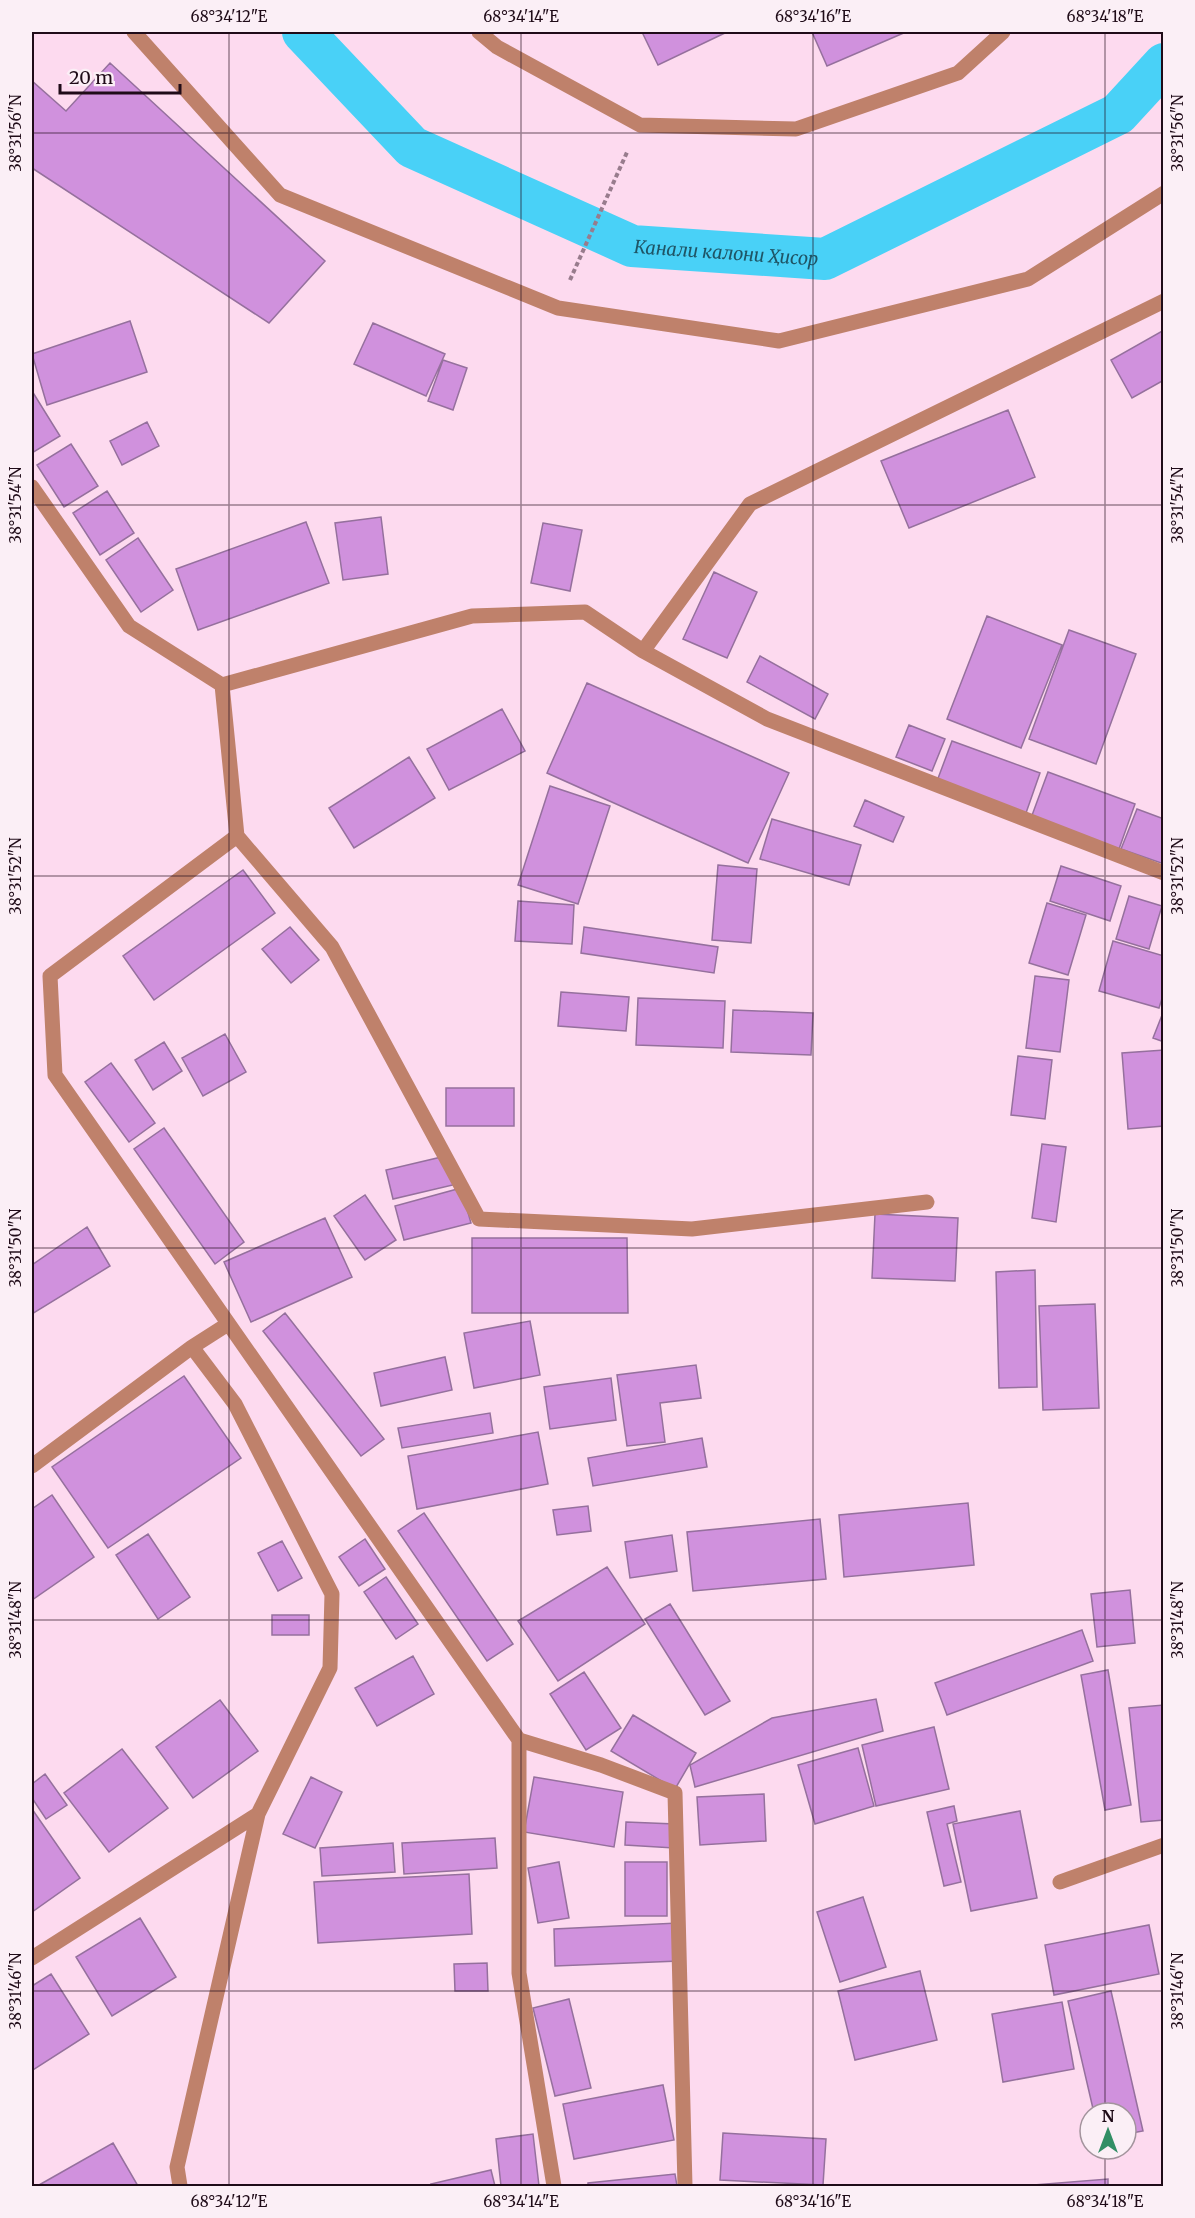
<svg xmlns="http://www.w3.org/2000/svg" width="1195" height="2218" viewBox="0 0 1195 2218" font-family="Merriweather,serif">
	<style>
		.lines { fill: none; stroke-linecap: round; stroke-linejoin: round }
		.canal { stroke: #49d1f7; stroke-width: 42 }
		.building { fill: #d091dd; stroke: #95709d; stroke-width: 1.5 }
		.path { stroke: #987c8d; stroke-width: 4; stroke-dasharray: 4.5 3; stroke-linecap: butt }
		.minor { stroke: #bf816b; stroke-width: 15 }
		.ticks { fill: none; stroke: #1f0b18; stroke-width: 1.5; stroke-opacity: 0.45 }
		.labels { text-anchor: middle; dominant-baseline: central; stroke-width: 4.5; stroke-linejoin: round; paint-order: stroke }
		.water-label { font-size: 18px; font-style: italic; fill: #1f5566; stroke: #fbeff6 }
		.neatline { fill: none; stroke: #1f0b18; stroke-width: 2 }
		.ticks-label { font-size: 15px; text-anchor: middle; fill: #1f0b18 }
	</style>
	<rect width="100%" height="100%" fill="#fddaef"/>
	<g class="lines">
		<path class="canal" id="s1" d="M 303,32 L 412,147 L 632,246 L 825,259 L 1118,114 L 1164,64"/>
	</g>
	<path class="building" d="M 642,32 L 727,32 L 658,65 Z
		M 812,32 L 906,32 L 827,66 Z
		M 110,63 L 325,261 L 269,323 L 32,168 L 32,81 L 66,111 Z
		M 130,321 L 147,372 L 47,405 L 32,354 Z
		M 373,323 L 445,354 L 426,396 L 354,364 Z
		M 1164,330 L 1164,380 L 1132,398 L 1111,360 Z
		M 443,360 L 467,368 L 453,410 L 428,401 Z
		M 32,391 L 60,436 L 32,453 Z
		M 1008,410 L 1035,477 L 909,528 L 881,461 Z
		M 147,422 L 159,446 L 122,465 L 110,441 Z
		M 71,444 L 98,486 L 64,507 L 37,465 Z
		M 107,491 L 134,533 L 100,555 L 73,513 Z
		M 381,517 L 388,574 L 343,580 L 335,523 Z
		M 306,522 L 329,583 L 198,630 L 176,569 Z
		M 543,523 L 582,530 L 570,591 L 531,583 Z
		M 138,538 L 173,590 L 141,612 L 106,560 Z
		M 714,572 L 757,592 L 727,658 L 683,639 Z
		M 987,616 L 1062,645 L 1021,748 L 947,719 Z
		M 1069,630 L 1136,654 L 1096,764 L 1029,739 Z
		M 760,656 L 828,694 L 815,719 L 747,682 Z
		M 587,683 L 789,773 L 748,863 L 547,773 Z
		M 502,709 L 525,751 L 449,790 L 427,749 Z
		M 909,725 L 945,739 L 932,771 L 896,757 Z
		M 952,741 L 1040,773 L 1026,813 L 937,781 Z
		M 409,757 L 435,798 L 354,848 L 329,808 Z
		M 1048,772 L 1135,804 L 1119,849 L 1031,818 Z
		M 550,786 L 610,806 L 578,904 L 518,885 Z
		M 865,800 L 904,817 L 893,842 L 854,826 Z
		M 1137,809 L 1164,819 L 1164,864 L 1121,849 Z
		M 772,819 L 861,845 L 849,885 L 760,859 Z
		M 718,865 L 757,869 L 751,943 L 712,940 Z
		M 1061,866 L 1121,886 L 1110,921 L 1050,901 Z
		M 243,870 L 275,913 L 154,1000 L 123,956 Z
		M 1129,896 L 1162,906 L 1149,949 L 1116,939 Z
		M 518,901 L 574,905 L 572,944 L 515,941 Z
		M 1047,903 L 1086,915 L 1068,975 L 1029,963 Z
		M 290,927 L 319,960 L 291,983 L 262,949 Z
		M 584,927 L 718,947 L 714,973 L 581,953 Z
		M 1113,941 L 1164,956 L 1164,992 L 1159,1008 L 1099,991 Z
		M 1035,976 L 1069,980 L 1060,1052 L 1026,1048 Z
		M 561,992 L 629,997 L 626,1031 L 558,1026 Z
		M 638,998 L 725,1001 L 723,1048 L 636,1045 Z
		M 733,1010 L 813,1013 L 811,1055 L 731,1052 Z
		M 1164,1010 L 1164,1042 L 1153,1038 Z
		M 225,1034 L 246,1072 L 203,1096 L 182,1058 Z
		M 164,1042 L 182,1071 L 153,1090 L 135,1060 Z
		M 1164,1050 L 1164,1126 L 1128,1129 L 1122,1053 Z
		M 1018,1056 L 1052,1060 L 1045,1119 L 1011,1115 Z
		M 111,1063 L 155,1123 L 129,1142 L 85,1082 Z
		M 446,1088 L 514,1088 L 514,1126 L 446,1126 Z
		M 164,1128 L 244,1242 L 215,1264 L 134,1149 Z
		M 1042,1144 L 1066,1147 L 1056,1222 L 1032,1218 Z
		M 450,1155 L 457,1184 L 393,1199 L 386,1170 Z
		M 461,1188 L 471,1223 L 404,1240 L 395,1206 Z
		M 365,1195 L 396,1240 L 365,1260 L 334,1216 Z
		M 875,1214 L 958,1218 L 955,1281 L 872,1278 Z
		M 325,1218 L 352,1277 L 251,1322 L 224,1262 Z
		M 87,1227 L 110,1266 L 32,1314 L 32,1265 Z
		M 472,1238 L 627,1238 L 628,1313 L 472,1313 Z
		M 1035,1270 L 1037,1387 L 999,1388 L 996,1272 Z
		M 1095,1304 L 1099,1408 L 1043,1410 L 1039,1306 Z
		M 285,1313 L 384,1439 L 361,1456 L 263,1331 Z
		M 530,1321 L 540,1375 L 474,1388 L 464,1333 Z
		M 445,1357 L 452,1390 L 381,1406 L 374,1373 Z
		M 696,1365 L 701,1398 L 660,1403 L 665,1442 L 627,1446 L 617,1375 Z
		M 184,1376 L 241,1458 L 108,1548 L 52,1467 Z
		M 611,1378 L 616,1420 L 550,1429 L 544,1387 Z
		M 490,1413 L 493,1433 L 402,1448 L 398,1428 Z
		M 538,1432 L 548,1484 L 417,1509 L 408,1456 Z
		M 702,1438 L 707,1467 L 593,1486 L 588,1458 Z
		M 52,1495 L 94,1557 L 32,1600 L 32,1509 Z
		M 968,1503 L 974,1565 L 844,1577 L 839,1515 Z
		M 588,1506 L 591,1531 L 557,1535 L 553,1510 Z
		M 424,1513 L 513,1644 L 487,1661 L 398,1531 Z
		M 820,1519 L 826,1579 L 693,1591 L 687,1532 Z
		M 148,1534 L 190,1597 L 158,1619 L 116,1555 Z
		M 672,1535 L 677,1571 L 630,1578 L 625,1542 Z
		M 365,1539 L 385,1569 L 359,1586 L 339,1557 Z
		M 282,1541 L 302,1578 L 278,1591 L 258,1553 Z
		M 607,1567 L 645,1624 L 558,1681 L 518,1621 Z
		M 386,1577 L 418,1624 L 396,1639 L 364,1592 Z
		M 1130,1590 L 1135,1643 L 1097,1647 L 1091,1594 Z
		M 670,1604 L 730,1701 L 705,1715 L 645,1619 Z
		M 272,1615 L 309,1615 L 309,1635 L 272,1635 Z
		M 1082,1630 L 1093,1661 L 947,1715 L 935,1683 Z
		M 413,1656 L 434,1694 L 377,1726 L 355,1688 Z
		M 1108,1670 L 1131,1805 L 1105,1810 L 1081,1675 Z
		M 584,1672 L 621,1728 L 586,1750 L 550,1694 Z
		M 876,1699 L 883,1731 L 695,1787 L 690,1765 L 772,1718 Z
		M 220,1700 L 258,1751 L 193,1798 L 156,1747 Z
		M 1164,1705 L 1164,1820 L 1141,1822 L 1129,1708 Z
		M 633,1715 L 696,1753 L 675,1789 L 611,1751 Z
		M 934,1727 L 949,1789 L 876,1806 L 862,1745 Z
		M 858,1748 L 874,1806 L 815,1824 L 798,1765 Z
		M 122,1749 L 168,1808 L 109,1852 L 64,1793 Z
		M 45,1774 L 67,1805 L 46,1819 L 32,1798 L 32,1784 Z
		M 311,1777 L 342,1792 L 315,1848 L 283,1834 Z
		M 534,1777 L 623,1792 L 614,1847 L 524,1832 Z
		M 764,1794 L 766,1841 L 700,1845 L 697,1797 Z
		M 954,1806 L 957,1821 L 947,1824 L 961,1882 L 944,1886 L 927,1812 Z
		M 32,1809 L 80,1878 L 32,1912 Z
		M 1020,1811 L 1037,1898 L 971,1911 L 953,1824 Z
		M 626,1822 L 675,1824 L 674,1848 L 625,1845 Z
		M 495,1838 L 497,1868 L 404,1874 L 402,1843 Z
		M 393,1843 L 395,1872 L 322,1876 L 320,1848 Z
		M 559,1862 L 569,1918 L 538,1923 L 528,1868 Z
		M 625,1862 L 667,1862 L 667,1916 L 625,1916 Z
		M 469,1874 L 472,1934 L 318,1943 L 314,1882 Z
		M 863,1897 L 886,1967 L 840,1982 L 817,1912 Z
		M 140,1918 L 176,1977 L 112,2016 L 76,1957 Z
		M 678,1923 L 679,1961 L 555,1966 L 554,1929 Z
		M 1149,1925 L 1159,1974 L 1054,1995 L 1045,1945 Z
		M 487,1963 L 488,1991 L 455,1991 L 454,1964 Z
		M 920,1971 L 937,2040 L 855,2060 L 838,1991 Z
		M 51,1974 L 89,2034 L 33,2070 L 32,1986 Z
		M 1111,1991 L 1143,2131 L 1126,2134 L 1126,2113 L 1094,2113 L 1068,2001 Z
		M 569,1999 L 591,2088 L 555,2096 L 533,2008 Z
		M 1062,2002 L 1074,2069 L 1003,2082 L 992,2014 Z
		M 663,2085 L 674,2140 L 574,2159 L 563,2104 Z
		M 723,2133 L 826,2139 L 823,2185 L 720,2180 Z
		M 533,2134 L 539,2186 L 501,2186 L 496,2139 Z
		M 113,2143 L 138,2186 L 40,2186 L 39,2185 Z
		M 491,2170 L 495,2186 L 432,2186 L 431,2184 Z
		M 675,2174 L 677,2186 L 588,2186 L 588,2183 Z
		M 1108,2179 L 1108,2186 L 1021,2186 Z"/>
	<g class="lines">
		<path class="path" d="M 570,280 L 628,150"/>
		<path class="minor" d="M 134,32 L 280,195 L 558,308 L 779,341 L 1028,279 L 1164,193
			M 479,32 L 497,47 L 640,125 L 796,129 L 958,73 L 1003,32
			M 1164,301 L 750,504 L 643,651 L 767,719 L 1164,873
			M 32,487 L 129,626 L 222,685 L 472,616 L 585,612 L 643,651
			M 222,685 L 237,836 L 332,947 L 479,1219 L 692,1229 L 927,1202
			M 237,836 L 50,976 L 55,1075 L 519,1740 L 519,1973 L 554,2186
			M 32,1466 L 192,1347 L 228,1324
			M 519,1740 L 601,1765 L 675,1793 L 685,2186
			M 1060,1882 L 1164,1845
			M 32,1958 L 258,1814
			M 180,2186 L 177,2167 L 258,1814 L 330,1668 L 332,1594 L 235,1404 L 192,1347"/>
	</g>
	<path class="ticks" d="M 229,32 L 229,2186M 521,32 L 521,2186M 813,32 L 813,2186M 1105,32 L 1105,2113M 32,133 L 1164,133M 32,505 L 1164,505M 32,876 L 1164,876M 32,1248 L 1164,1248M 32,1620 L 1164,1620M 32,1991 L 1164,1991M 1105,2149 L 1105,2186"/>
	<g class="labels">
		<g class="water-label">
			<text stroke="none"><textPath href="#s1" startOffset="494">Канали калони Ҳисор</textPath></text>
		</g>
	</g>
	<rect width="1195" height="2218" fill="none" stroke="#fbeff6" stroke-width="66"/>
	<g transform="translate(1108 2131)"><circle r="28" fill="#fbeff6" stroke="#a3949d" stroke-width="1.5"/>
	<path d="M0-4.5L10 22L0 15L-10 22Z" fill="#328e65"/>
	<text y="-9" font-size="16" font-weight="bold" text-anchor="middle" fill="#1f0b18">N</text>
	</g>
	<path d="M60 84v9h120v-9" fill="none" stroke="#1f0b18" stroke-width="3"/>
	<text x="69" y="84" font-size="18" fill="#1f0b18" stroke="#fbeff6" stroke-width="4.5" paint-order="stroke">20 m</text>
	<rect x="33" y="33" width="1129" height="2152" class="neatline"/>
	<g class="ticks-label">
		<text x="229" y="22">68°34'12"E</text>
		<text x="521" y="22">68°34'14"E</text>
		<text x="813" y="22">68°34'16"E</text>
		<text x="1105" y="22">68°34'18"E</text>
		<text transform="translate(16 133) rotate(-90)" y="5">38°31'56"N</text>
		<text transform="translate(1178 133) rotate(-90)" y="5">38°31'56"N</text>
		<text transform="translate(16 505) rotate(-90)" y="5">38°31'54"N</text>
		<text transform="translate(1178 505) rotate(-90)" y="5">38°31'54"N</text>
		<text transform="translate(16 876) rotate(-90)" y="5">38°31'52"N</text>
		<text transform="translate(1178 876) rotate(-90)" y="5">38°31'52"N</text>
		<text transform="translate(16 1248) rotate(-90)" y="5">38°31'50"N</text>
		<text transform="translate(1178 1248) rotate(-90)" y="5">38°31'50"N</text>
		<text transform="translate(16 1620) rotate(-90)" y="5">38°31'48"N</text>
		<text transform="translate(1178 1620) rotate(-90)" y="5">38°31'48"N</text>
		<text transform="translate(16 1991) rotate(-90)" y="5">38°31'46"N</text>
		<text transform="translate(1178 1991) rotate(-90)" y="5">38°31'46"N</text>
		<text x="229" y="2207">68°34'12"E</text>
		<text x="521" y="2207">68°34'14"E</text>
		<text x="813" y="2207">68°34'16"E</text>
		<text x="1105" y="2207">68°34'18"E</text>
	</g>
</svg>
